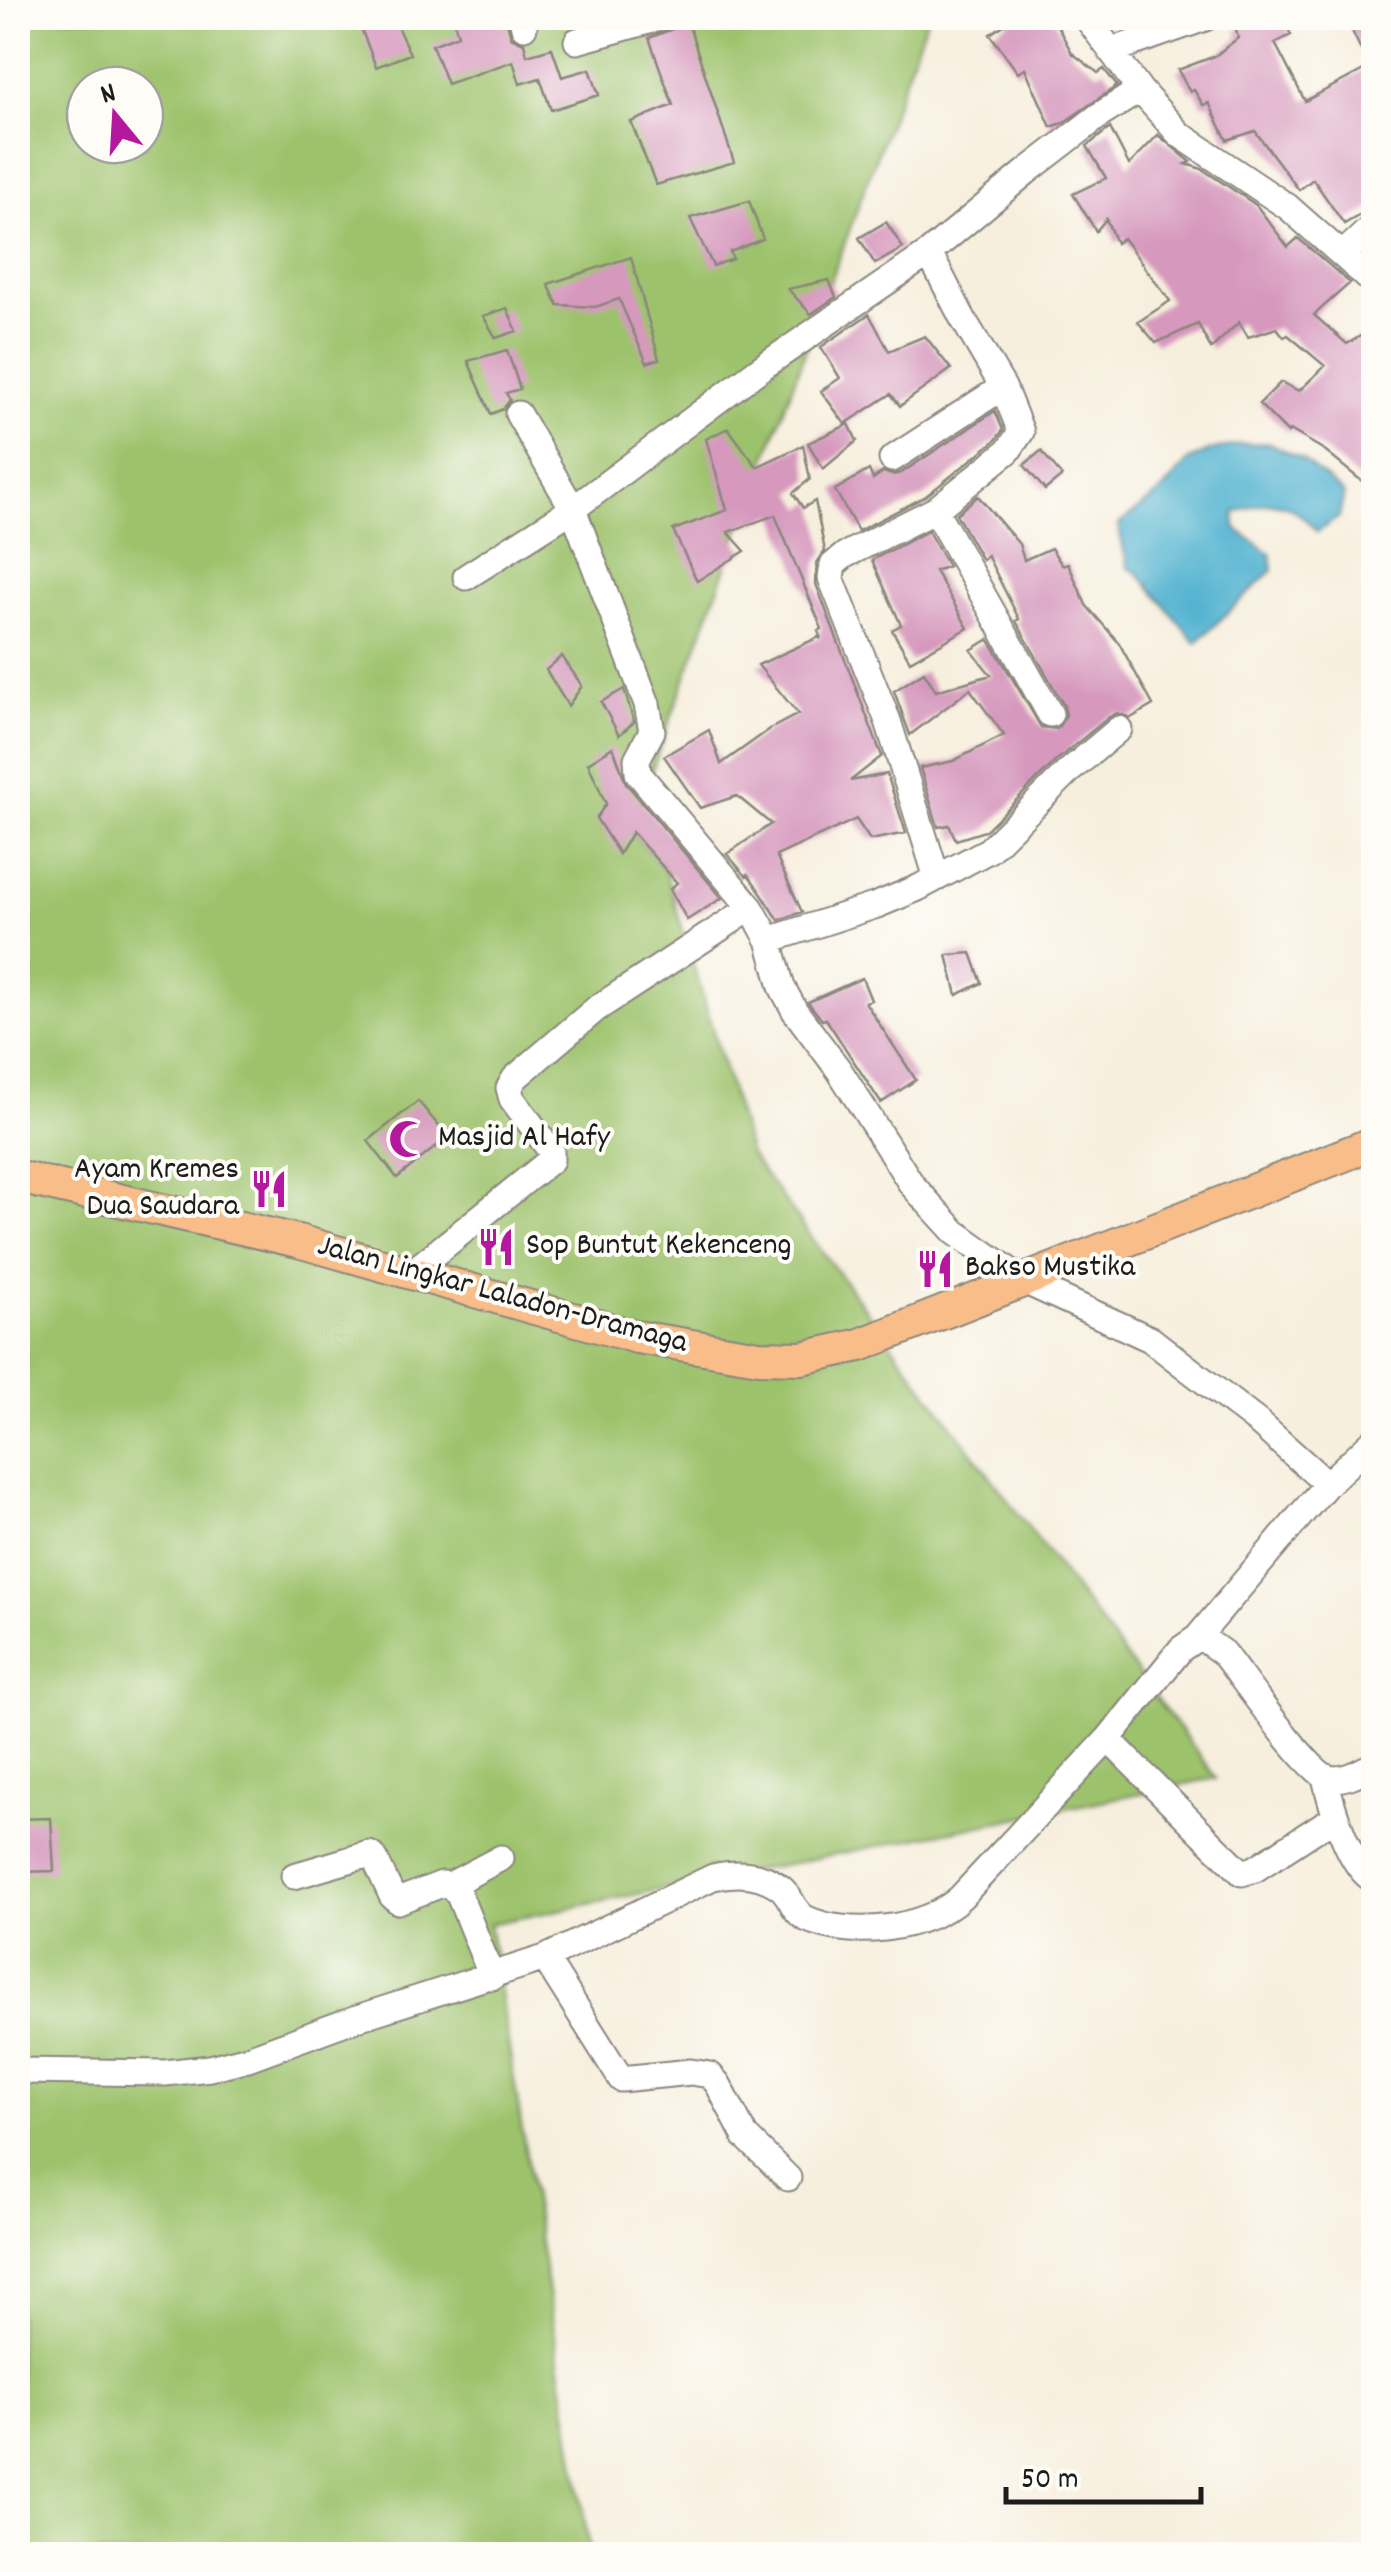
<svg xmlns="http://www.w3.org/2000/svg" width="1391" height="2572" viewBox="0 0 1391 2572" font-family="Dekko,sans-serif">
	<style>
		.green { fill: #9dc26c; stroke: #5c6f44; stroke-width: 2.5; fill-rule: evenodd }
		.water { fill: #51b2d0; stroke: #366776; stroke-width: 2.5 }
		.building { fill: #d698bd }
		.lines { fill: none; stroke-linecap: round; stroke-linejoin: round }
		.minor-casing { stroke: #8a867d; stroke-width: 29 }
		.major-casing { stroke: #8a867d; stroke-width: 36 }
		.minor { stroke: #fff; stroke-width: 25 }
		.major { stroke: #f8bd89; stroke-width: 32 }
		.labels { text-anchor: middle; dominant-baseline: central; stroke-width: 8; stroke-linejoin: round; paint-order: stroke }
		.poi-label { font-size: 32px; fill: #1c1c1c; stroke: #fdfcf7; text-anchor: start }
		.street-label { font-size: 32px; fill: #1c1c1c; stroke: #fdfcf7 }
	</style>
	<rect width="100%" height="100%" fill="#fdfcf7"/>
	<filter id="ink" filterUnits="userSpaceOnUse"><feTurbulence type="fractalNoise" baseFrequency=".01" numOctaves="2"/><feDisplacementMap in="SourceGraphic" scale="20" xChannelSelector="R" yChannelSelector="G"/><feConvolveMatrix kernelMatrix="1 2 1 2 8 2 1 2 1" color-interpolation-filters="sRGB"/></filter>
	<filter id="wash" filterUnits="userSpaceOnUse"><feTurbulence type="fractalNoise" baseFrequency=".0048" numOctaves="4" result="noise"/><feDisplacementMap in="SourceGraphic" scale="40" xChannelSelector="R" yChannelSelector="G"/><feGaussianBlur stdDeviation="2.25" result="paint"/><feColorMatrix in="noise" values="0 0 0 0 0 0 0 0 0 0 0 0 0 0 0 0 0 1.4 0 .05"/><feComposite in="paint" operator="in"/></filter>
	<g filter="url(#wash)">
		<rect width="100%" height="100%" fill="#f7efde"/>
		<path class="green" d="M 18,18 L 927,18 L 650,775 L 632,832 L 665,870 L 750,1155 L 1216,1778 L 489,1924 L 590,2554 L 18,2554 ZM 85,85 L 145,85 L 145,145 L 85,145 Z"/>
		<path class="water" d="M 1269,443 L 1301,458 L 1344,494 L 1339,517 L 1317,532 C 1292,501 1272,496 1235,513 L 1235,528 L 1271,554 L 1273,570 L 1196,643 L 1138,573 L 1128,568 L 1118,525 L 1162,491 L 1189,460 L 1209,451 L 1240,444 Z"/>
		<g id="blocks">
			<path class="building" d="M 357,18 L 393,18 L 410,54 L 376,67 Z
				M 453,18 L 506,18 L 511,37 L 524,43 L 527,55 L 552,48 L 562,77 L 590,69 L 599,95 L 551,110 L 540,78 L 520,84 L 513,61 L 447,84 L 432,45 L 458,35 Z
				M 1015,18 L 1053,18 L 1072,53 L 1098,73 L 1104,69 L 1117,86 L 1063,123 L 1051,127 L 1025,68 L 1018,73 L 990,34 Z
				M 1269,18 L 1283,18 L 1291,35 L 1275,43 L 1305,101 L 1369,67 L 1346,18 L 1374,18 L 1374,207 L 1344,224 L 1313,179 L 1299,190 L 1255,131 L 1227,140 L 1209,103 L 1203,105 L 1194,90 L 1190,92 L 1178,70 L 1215,56 L 1238,38 L 1236,30 Z
				M 688,23 L 734,162 L 656,185 L 631,122 L 673,105 L 649,38 Z
				M 1110,128 L 1129,165 L 1158,135 L 1191,162 L 1186,164 L 1202,169 L 1256,205 L 1288,247 L 1298,238 L 1350,283 L 1314,315 L 1347,344 L 1374,328 L 1374,491 L 1321,448 L 1290,430 L 1288,433 L 1259,404 L 1281,382 L 1299,391 L 1325,366 L 1288,335 L 1284,337 L 1277,328 L 1248,337 L 1239,322 L 1211,349 L 1198,324 L 1156,343 L 1138,322 L 1170,301 L 1123,238 L 1116,243 L 1106,219 L 1096,231 L 1073,194 L 1106,178 L 1087,146 Z
				M 749,201 L 763,239 L 730,252 L 733,259 L 713,266 L 690,218 Z
				M 886,222 L 903,248 L 875,264 L 859,238 Z
				M 631,257 L 659,359 L 647,363 L 619,299 L 595,307 L 558,305 L 548,284 Z
				M 829,280 L 836,297 L 811,314 L 788,289 Z
				M 507,308 L 517,331 L 496,338 L 483,316 Z
				M 869,314 L 889,351 L 925,336 L 951,369 L 900,406 L 891,394 L 845,424 L 821,391 L 840,378 L 821,347 Z
				M 507,350 L 520,389 L 506,393 L 510,400 L 503,409 L 491,414 L 468,361 Z
				M 995,411 L 1003,430 L 996,440 L 926,496 L 858,531 L 835,490 L 869,470 L 873,479 L 883,472 L 892,475 L 901,473 Z
				M 849,424 L 857,441 L 823,469 L 808,443 Z
				M 728,428 L 757,467 L 803,445 L 810,479 L 793,493 L 803,508 L 815,501 L 825,551 L 817,563 L 816,584 L 882,756 L 850,781 L 887,774 L 906,833 L 870,840 L 856,819 L 776,856 L 802,912 L 779,920 L 748,874 L 746,876 L 727,854 L 771,824 L 737,796 L 700,808 L 664,756 L 709,730 L 721,764 L 770,729 L 798,714 L 758,665 L 819,637 L 821,639 L 818,631 L 822,629 L 775,515 L 728,532 L 745,551 L 697,581 L 673,530 L 727,510 L 706,439 Z
				M 1041,451 L 1062,476 L 1045,490 L 1024,465 Z
				M 978,496 L 1019,544 L 1024,560 L 1051,548 L 1062,565 L 1068,563 L 1086,605 L 1119,643 L 1153,705 L 1131,718 L 1117,713 L 1109,717 L 1058,759 L 985,831 L 956,840 L 949,825 L 938,827 L 920,768 L 953,761 L 1004,735 L 970,689 L 910,735 L 894,691 L 924,672 L 936,691 L 991,675 L 971,650 L 989,639 L 1041,727 L 1057,729 L 1066,715 L 1064,706 L 1016,621 L 1019,619 L 987,555 L 982,560 L 956,514 Z
				M 928,531 L 948,566 L 935,571 L 968,628 L 910,661 L 892,630 L 901,625 L 872,560 Z
				M 562,656 L 582,686 L 568,706 L 546,670 Z
				M 624,689 L 634,722 L 619,735 L 601,702 Z
				M 613,747 L 626,783 L 722,898 L 687,920 L 670,889 L 677,883 L 632,832 L 619,854 L 596,818 L 606,804 L 588,763 Z
				M 971,953 L 982,983 L 957,995 L 947,955 Z
				M 862,978 L 871,1000 L 865,1002 L 916,1080 L 881,1103 L 826,1019 L 822,1020 L 808,1002 Z
				M 418,1101 L 448,1137 L 397,1178 L 368,1141 Z
				M 51,1818 L 54,1871 L 18,1872 L 18,1819 Z"/>
		</g>
	</g>
	<g filter="url(#ink)">
		<use href="#blocks" fill-opacity="0" stroke="#8a867d" stroke-width="2.5"/>
		<g class="lines">
			<g class="minor-casing">
				<path id="minor" d="M 522,18 L 524,27
					M 1087,18 L 1140,90 L 1179,134 L 1288,207 L 1374,283
					M 577,41 L 659,18
					M 1111,51 L 1205,18
					M 929,253 L 962,317 L 1003,387 L 1021,432 L 1008,451 L 935,510 L 845,555 L 833,565 L 831,578 L 888,721 L 937,878
					M 1343,254 L 1374,225
					M 518,414 L 573,509 L 647,704 L 652,731 L 637,759 L 638,773 L 751,908
					M 892,459 L 1003,387
					M 935,510 L 1050,714
					M 466,577 L 573,509 L 761,368 L 929,253 L 1026,172 L 1100,115 L 1140,90
					M 1119,729 L 1069,771 L 989,850 L 918,888 L 877,905 L 769,940 L 782,987 L 795,1011 L 839,1070 L 912,1185 L 955,1232 L 1024,1281 L 1150,1339 L 1260,1424 L 1327,1484
					M 411,1273 L 551,1160 L 551,1151 L 512,1099 L 509,1088 L 515,1078 L 596,1009 L 751,908 L 769,940
					M 1197,1638 L 1327,1484 L 1374,1440
					M 1108,1739 L 1242,1873 L 1255,1869 L 1335,1817
					M 1325,1777 C 1331,1804 1349,1868 1374,1880
					M 294,1876 L 369,1854 L 374,1857 L 392,1896 L 398,1901 L 442,1884 L 450,1885 L 459,1895 L 492,1977
					M 450,1885 L 501,1858
					M 545,1958 L 621,2079 L 691,2072 L 710,2075 L 718,2084 L 745,2136 L 788,2178
					M 18,2071 L 165,2073 L 210,2068 L 248,2058 L 354,2019 L 545,1958 L 713,1877 C 736,1872 761,1872 781,1888 C 791,1896 793,1911 805,1918 C 849,1939 926,1930 961,1897 L 1108,1739 L 1181,1649 L 1197,1638 L 1205,1640 L 1223,1653 C 1242,1677 1307,1772 1329,1778 C 1344,1782 1360,1771 1374,1765"/>
			</g>
			<g class="major-casing">
				<path id="major" d="M 18,1177 L 298,1241 L 637,1337 L 759,1357 L 802,1358 L 860,1345 L 1374,1143"/>
			</g>
			<use href="#minor" class="minor"/>
			<use href="#major" class="major"/>
		</g>
	</g>
	<defs>
		<g id="mosque-bare" transform="scale(3)"><path d="M3.5-4.9A6 6 0 1 0 3.5 4.9A5 5 0 1 1 3.5-4.9Z" fill="#b5179e" stroke="#fdfcf7" stroke-width="2.5" paint-order="stroke"/></g>
		<g id="restaurant-bare" transform="scale(3)"><path d="M-5-6h1v4h1v-4h1v4h1v-4h1v5L-1.5 .5V6h-2V.5L-5-1ZM5-6V6H3V1.5H1.5Q1.5-4 5-6Z" fill="#b5179e" stroke="#fdfcf7" stroke-width="2.5" paint-order="stroke"/></g>
	</defs>
	<g fill-rule="evenodd">
		<use href="#mosque-bare" x="408" y="1139"/>
		<use href="#restaurant-bare" x="269" y="1189"/>
		<use href="#restaurant-bare" x="496" y="1247"/>
		<use href="#restaurant-bare" x="935" y="1269"/>
	</g>
	<g class="labels">
		<g class="poi-label">
			<text x="438" y="1139">Masjid Al Hafy</text>
			<text x="239" y="1171" text-anchor="end">Ayam Kremes<tspan x="239" dy="37">Dua Saudara</tspan></text>
			<text x="526" y="1247">Sop Buntut Kekenceng</text>
			<text x="965" y="1269">Bakso Mustika</text>
		</g>
		<g class="street-label">
			<text transform="translate(502 1296) rotate(15)">Jalan Lingkar Laladon-Dramaga</text>
		</g>
	</g>
	<rect width="1391" height="2572" fill="none" stroke="#fdfcf7" stroke-width="60"/>
	<g transform="translate(115 115) rotate(342)"><circle r="48" fill="#fdfcf7" stroke="#a3a29f" stroke-width="2.5"/>
	<path d="M0-8L18 38L0 25L-18 38Z" fill="#b5179e"/>
	<text y="-15" font-size="28" font-weight="bold" text-anchor="middle" fill="#1c1c1c">N</text>
	</g>
	<path d="M1006 2487v15h195v-15" fill="none" stroke="#1c1c1c" stroke-width="5"/>
	<text x="1021" y="2487" font-size="30" fill="#1c1c1c" stroke="#fdfcf7" stroke-width="8" paint-order="stroke">50 m</text>
</svg>
